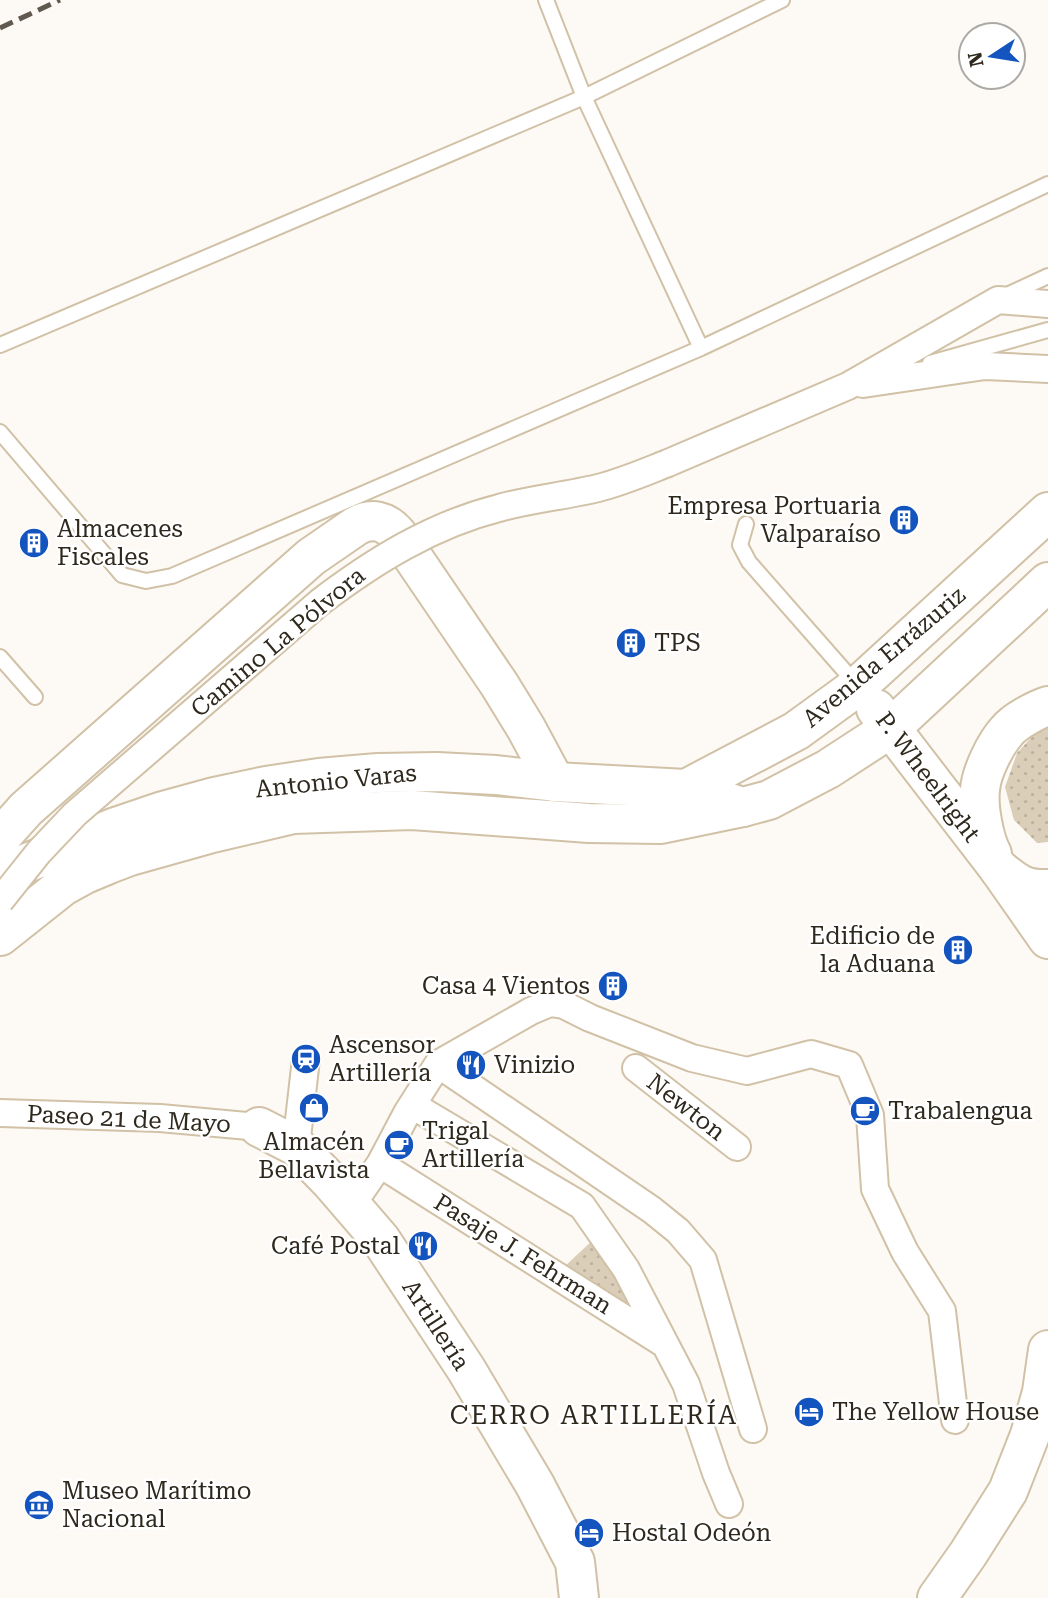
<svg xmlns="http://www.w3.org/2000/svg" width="1048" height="1598" viewBox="0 0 1048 1598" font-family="'Roboto Serif',serif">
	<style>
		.green { fill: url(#green-dots) }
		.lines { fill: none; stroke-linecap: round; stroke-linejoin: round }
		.lane-casing { stroke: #d1c1a6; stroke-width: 18 }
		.street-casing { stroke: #d1c1a6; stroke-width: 30 }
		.secondary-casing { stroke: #d1c1a6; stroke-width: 42 }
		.primary-casing { stroke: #d1c1a6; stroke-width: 42 }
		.highway-casing { stroke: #d1c1a6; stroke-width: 42 }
		.lane { stroke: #fff; stroke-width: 14 }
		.street { stroke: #fff; stroke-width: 26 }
		.secondary { stroke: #fff; stroke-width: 38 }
		.primary { stroke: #fff; stroke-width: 38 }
		.highway { stroke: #fff; stroke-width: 38 }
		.rail { stroke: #5f5950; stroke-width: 5; stroke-dasharray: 14 7; stroke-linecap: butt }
		.street-bridge-casing { stroke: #d1c1a6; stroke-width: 30; stroke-linecap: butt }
		.street-bridge { stroke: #fff; stroke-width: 26 }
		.labels { text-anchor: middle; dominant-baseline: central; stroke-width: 5; stroke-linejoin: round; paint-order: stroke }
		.poi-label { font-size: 24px; fill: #2e281d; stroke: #fff; text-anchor: start }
		.street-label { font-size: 24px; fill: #2e281d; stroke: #fff }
		.neighbourhood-label { font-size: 26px; letter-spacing: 2px; fill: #2e281d; stroke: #fff }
	</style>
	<defs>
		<pattern id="green-dots" width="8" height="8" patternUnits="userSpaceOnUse" patternTransform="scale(1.75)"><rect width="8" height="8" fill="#daceb9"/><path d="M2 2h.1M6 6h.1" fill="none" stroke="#bbb19f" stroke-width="1.8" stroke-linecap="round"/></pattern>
	</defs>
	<rect width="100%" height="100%" fill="#fdf9f4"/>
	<path class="green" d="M 1048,726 L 1048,842 L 1037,843 L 1014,820 L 1005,787 L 1017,753 L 1039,729 Z
		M 595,1238 L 645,1324 L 564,1267 Z"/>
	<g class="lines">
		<g class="lane-casing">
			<path id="lane" d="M 546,0 L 584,97 L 701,348
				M 1005,296 L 1048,276
				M 0,345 L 584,97 L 782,0
				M 930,363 L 1048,330
				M 0,432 L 122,575 L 146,581 L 172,576 L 701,348 L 1048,184
				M 746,524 L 740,545 L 749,562 L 857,685
				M 0,657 L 35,697"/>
		</g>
		<g class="street-casing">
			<path id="street" d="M 863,384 L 985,366 L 1048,369
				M 668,463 L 848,386 L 998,300 L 1048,304
				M 438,1064 L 652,1210 L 678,1231 L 703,1260 L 753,1429
				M 636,1068 L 737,1147
				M 412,1105 L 582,1206 L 626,1269 L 686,1384 L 716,1473 L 729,1504
				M 0,1113 L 160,1118 L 259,1127
				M 296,1146 L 306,1059
				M 380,1164 L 663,1343
				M 351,1206 L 380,1164 L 407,1113 L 438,1064 L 531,1011 L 550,1003 L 564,1005 L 590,1018 L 692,1058 L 747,1071 L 811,1054 L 849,1065 L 870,1115 L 875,1189 L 905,1252 L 942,1311 L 955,1420"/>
		</g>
		<g class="secondary-casing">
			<path id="secondary" d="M 999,869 C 1017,883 1024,890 1048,889
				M 259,1127 L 296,1146 L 331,1182 L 381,1240 L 466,1369 L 535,1485 L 575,1562 L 579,1598"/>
		</g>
		<g class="primary-casing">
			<path id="primary" d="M 876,709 L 999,869 L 1048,939
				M 686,789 L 796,731 L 858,686 L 1048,512
				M 992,854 C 984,839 978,807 980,790 C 981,773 995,744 1007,731 C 1015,721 1036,710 1048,706
				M 0,874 L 113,828 L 163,811 L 214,797 L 266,786 L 319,778 L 378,773 L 437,772 L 496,775 L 555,782 L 686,789 L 743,807 L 769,800 L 828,769 L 891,728 L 1048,582
				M 937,1598 L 968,1554 L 1008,1491 L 1030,1435 L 1042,1392 L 1048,1350"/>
		</g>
		<g class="highway-casing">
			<path id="highway" d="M 0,838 L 26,809 L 311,557 L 356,526 C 372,517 386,521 397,534 L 499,684 L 526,728 L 555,782
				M 0,936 L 63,886 L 85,874 L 109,864 L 130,856 L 212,833 L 293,814 L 412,810 L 589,823 L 661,824 L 743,807"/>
		</g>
		<use href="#lane" class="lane"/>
		<use href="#street" class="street"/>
		<use href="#secondary" class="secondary"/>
		<use href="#primary" class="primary"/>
		<use href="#highway" class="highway"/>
		<path class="rail" d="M 0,28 L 60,0"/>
		<g class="street-bridge-casing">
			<path id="street-bridge" d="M 0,901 L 39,852 L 75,814 L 320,602 C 374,561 432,525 499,508 C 531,499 565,496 598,488 C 622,482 645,472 668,463"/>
		</g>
		<use href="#street-bridge" class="street-bridge"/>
	</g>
	<defs>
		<g id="building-disc" transform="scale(1.575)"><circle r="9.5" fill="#1454bf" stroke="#fff"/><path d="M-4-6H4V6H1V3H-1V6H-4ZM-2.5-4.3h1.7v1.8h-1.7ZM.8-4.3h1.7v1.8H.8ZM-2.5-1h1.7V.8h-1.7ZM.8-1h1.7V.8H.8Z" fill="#fff"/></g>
		<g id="station-disc" transform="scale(1.575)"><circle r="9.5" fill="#1454bf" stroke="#fff"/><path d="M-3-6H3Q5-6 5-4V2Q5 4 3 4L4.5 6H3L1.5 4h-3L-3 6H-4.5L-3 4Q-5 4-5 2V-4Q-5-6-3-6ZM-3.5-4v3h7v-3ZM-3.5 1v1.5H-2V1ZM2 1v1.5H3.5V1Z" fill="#fff"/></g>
		<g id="restaurant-disc" transform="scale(1.575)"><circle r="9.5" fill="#1454bf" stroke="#fff"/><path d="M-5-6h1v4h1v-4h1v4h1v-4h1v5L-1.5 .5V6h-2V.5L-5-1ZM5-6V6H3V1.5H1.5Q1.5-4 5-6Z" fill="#fff"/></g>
		<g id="shop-disc" transform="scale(1.575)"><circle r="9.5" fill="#1454bf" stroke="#fff"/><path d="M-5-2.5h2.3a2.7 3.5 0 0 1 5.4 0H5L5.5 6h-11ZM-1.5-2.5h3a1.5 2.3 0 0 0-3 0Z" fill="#fff"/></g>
		<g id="cafe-disc" transform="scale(1.575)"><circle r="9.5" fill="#1454bf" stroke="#fff"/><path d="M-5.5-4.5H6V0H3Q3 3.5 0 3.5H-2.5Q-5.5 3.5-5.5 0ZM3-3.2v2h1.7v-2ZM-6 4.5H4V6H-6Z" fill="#fff"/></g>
		<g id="hotel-disc" transform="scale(1.575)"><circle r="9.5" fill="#1454bf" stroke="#fff"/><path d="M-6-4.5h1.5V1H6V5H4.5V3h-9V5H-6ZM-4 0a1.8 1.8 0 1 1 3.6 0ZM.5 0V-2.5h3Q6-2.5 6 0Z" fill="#fff"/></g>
		<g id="museum-disc" transform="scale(1.575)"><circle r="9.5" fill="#1454bf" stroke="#fff"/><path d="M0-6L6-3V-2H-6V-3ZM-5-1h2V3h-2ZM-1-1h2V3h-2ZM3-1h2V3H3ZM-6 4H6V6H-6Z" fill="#fff"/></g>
	</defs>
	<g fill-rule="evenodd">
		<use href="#building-disc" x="904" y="520"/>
		<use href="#building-disc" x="34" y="543"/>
		<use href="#building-disc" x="631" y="643"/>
		<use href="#building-disc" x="958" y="950"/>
		<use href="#building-disc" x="613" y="986"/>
		<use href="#station-disc" x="306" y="1059"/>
		<use href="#restaurant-disc" x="471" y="1065"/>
		<use href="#shop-disc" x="314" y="1108"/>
		<use href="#cafe-disc" x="865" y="1111"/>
		<use href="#cafe-disc" x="399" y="1145"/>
		<use href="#restaurant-disc" x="423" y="1246"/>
		<use href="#hotel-disc" x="809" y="1412"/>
		<use href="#museum-disc" x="39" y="1505"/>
		<use href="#hotel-disc" x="589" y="1533"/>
	</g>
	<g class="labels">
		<g class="poi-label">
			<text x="881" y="506" text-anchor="end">Empresa Portuaria<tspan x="881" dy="28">Valparaíso</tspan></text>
			<text x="57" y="529">Almacenes<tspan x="57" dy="28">Fiscales</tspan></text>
			<text x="654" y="643">TPS</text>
			<text x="935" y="936" text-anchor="end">Edificio de<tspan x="935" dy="28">la Aduana</tspan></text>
			<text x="590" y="986" text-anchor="end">Casa 4 Vientos</text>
			<text x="329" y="1045">Ascensor<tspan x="329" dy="28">Artillería</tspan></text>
			<text x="494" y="1065">Vinizio</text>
			<text x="888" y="1111">Trabalengua</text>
			<text x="422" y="1131">Trigal<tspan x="422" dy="28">Artillería</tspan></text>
			<text x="314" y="1142" text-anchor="middle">Almacén<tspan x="314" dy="28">Bellavista</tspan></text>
			<text x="400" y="1246" text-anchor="end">Café Postal</text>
			<text x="832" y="1412">The Yellow House</text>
			<text x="62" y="1491">Museo Marítimo<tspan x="62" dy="28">Nacional</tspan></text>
			<text x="612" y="1533">Hostal Odeón</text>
		</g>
		<g class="street-label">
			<text transform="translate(278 642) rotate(-40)">Camino La Pólvora</text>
			<text transform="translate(884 657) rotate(-40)">Avenida Errázuriz</text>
			<text transform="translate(928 777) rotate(53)">P. Wheelright</text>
			<text transform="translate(336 781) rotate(-6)">Antonio Varas</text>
			<text transform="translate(686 1107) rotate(38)">Newton</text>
			<text transform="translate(129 1119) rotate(3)">Paseo 21 de Mayo</text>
			<text transform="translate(523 1254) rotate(32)">Pasaje J. Fehrman</text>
			<text transform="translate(436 1325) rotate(57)">Artillería</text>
		</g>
		<g class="neighbourhood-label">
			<text x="594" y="1415">CERRO ARTILLERÍA</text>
		</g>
	</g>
	<g transform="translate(992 56) rotate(258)"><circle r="33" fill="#ffffff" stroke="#aba9a5" stroke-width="2"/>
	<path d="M0-5L12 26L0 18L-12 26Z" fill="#1454bf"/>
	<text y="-10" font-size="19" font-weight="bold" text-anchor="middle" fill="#2e281d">N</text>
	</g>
</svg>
